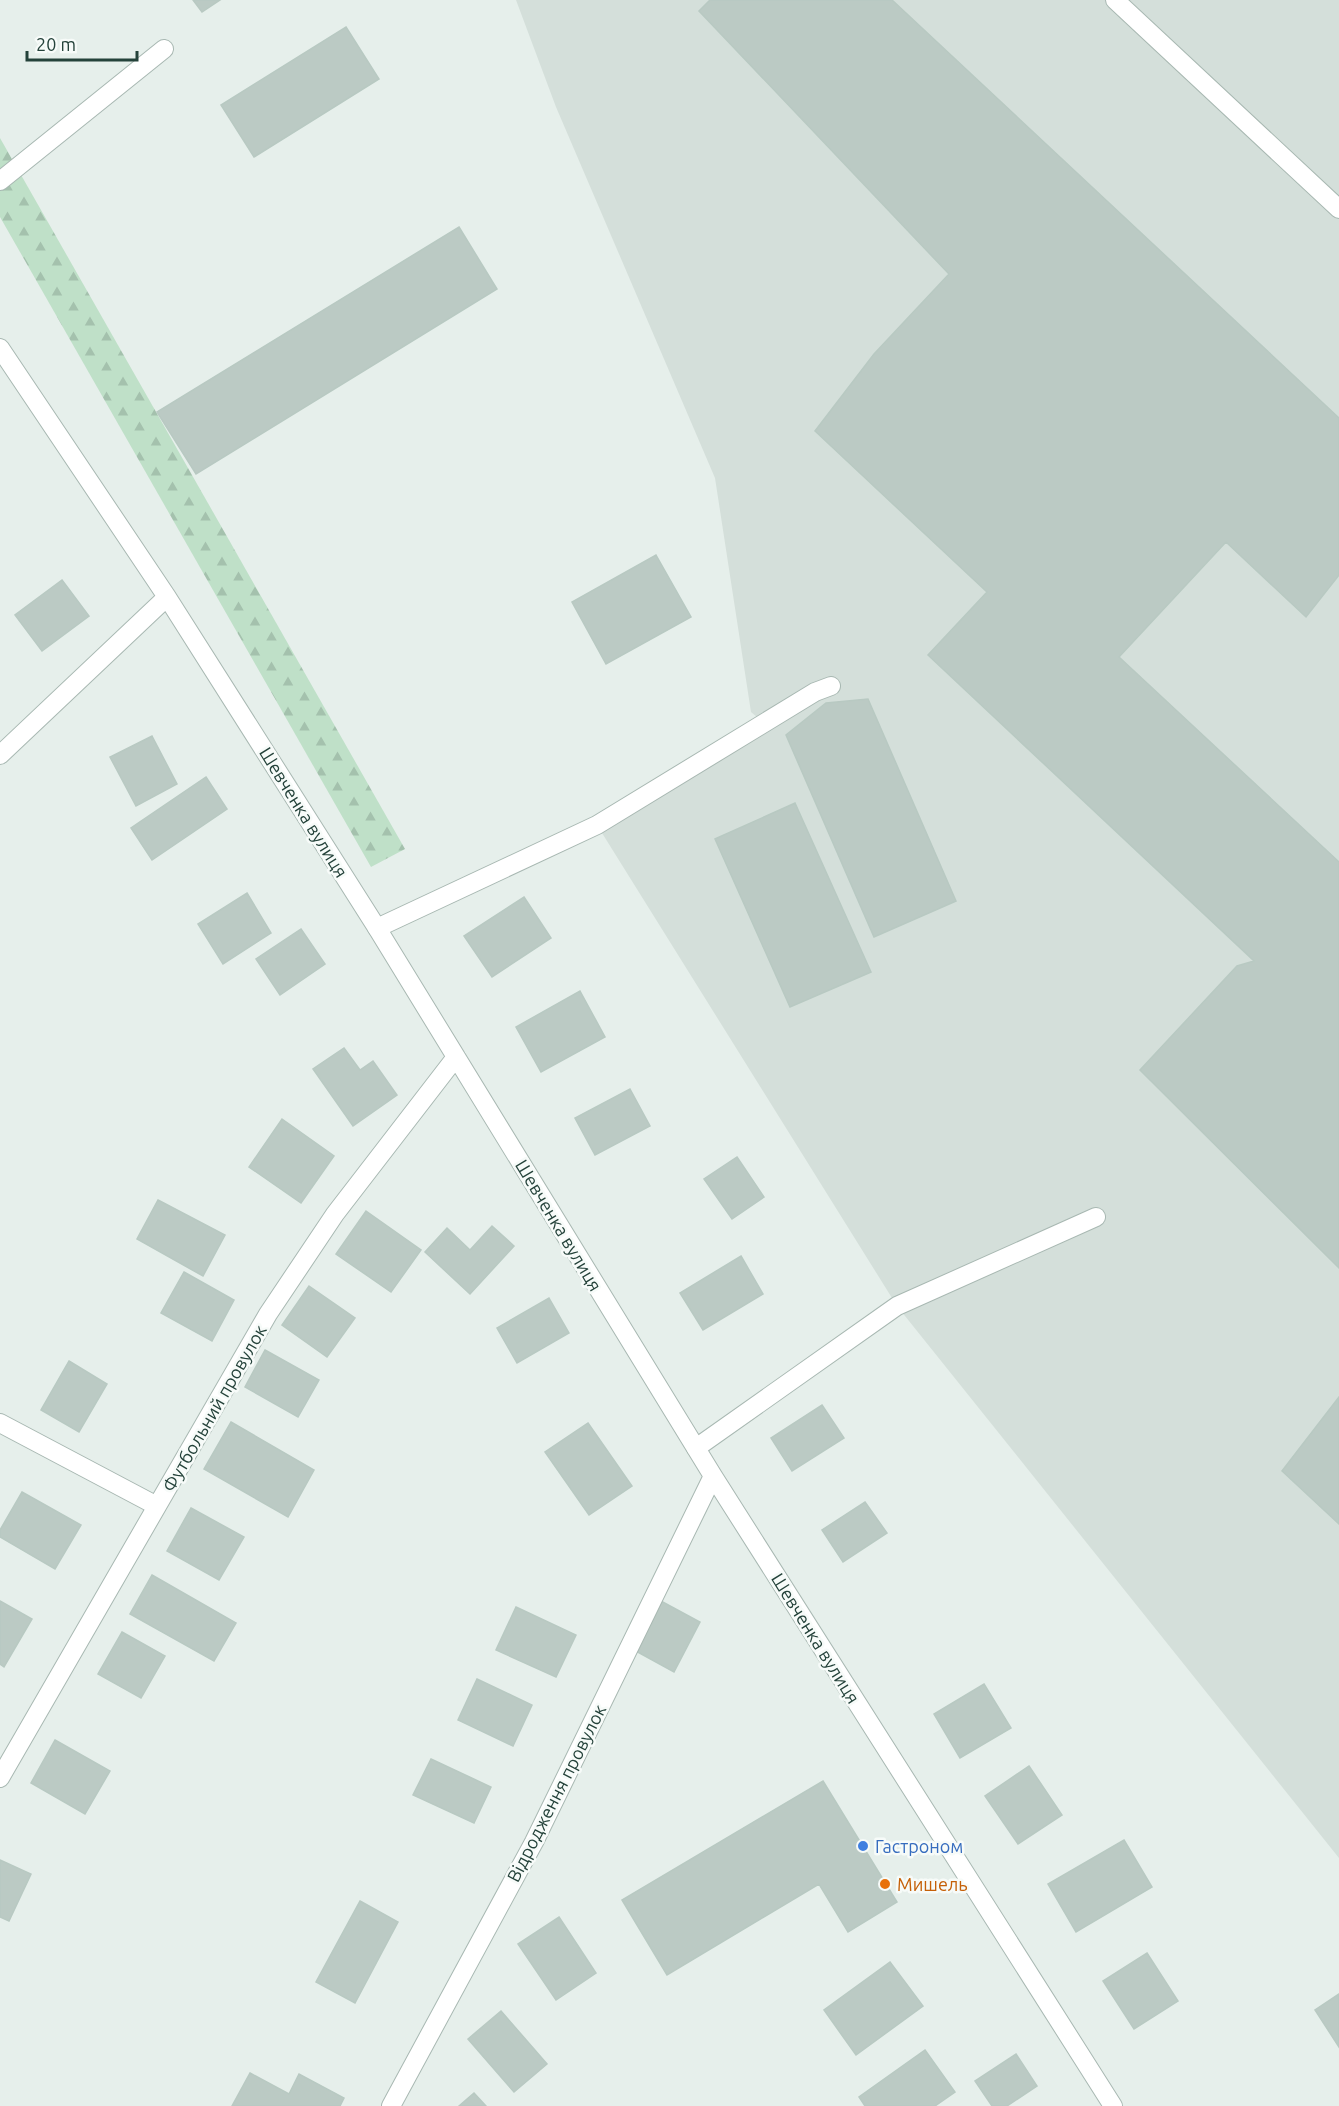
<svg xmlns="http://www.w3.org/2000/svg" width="1339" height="2106" viewBox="0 0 1339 2106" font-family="Ubuntu,sans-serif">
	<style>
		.built { fill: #d4dfda }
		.forest { fill: url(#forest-firs) }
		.building { fill: #bbcac4; stroke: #b8c9c2; stroke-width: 1.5 }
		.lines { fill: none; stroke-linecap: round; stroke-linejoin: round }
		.service-casing { stroke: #a8b8b2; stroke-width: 20 }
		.minor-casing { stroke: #a8b8b2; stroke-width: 20 }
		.service { stroke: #fff; stroke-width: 18 }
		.minor { stroke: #fff; stroke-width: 18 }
		.shop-dot { fill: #3f7fe0; stroke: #f7fbf9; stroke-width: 2 }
		.food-dot { fill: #e8710a; stroke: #f7fbf9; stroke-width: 2 }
		.labels { text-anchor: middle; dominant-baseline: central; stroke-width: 5; stroke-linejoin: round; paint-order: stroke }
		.street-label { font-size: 18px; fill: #24423a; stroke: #f7fbf9 }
		.shop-label { font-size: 18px; fill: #366cbe; stroke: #f7fbf9; text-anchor: start }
		.food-label { font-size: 18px; fill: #c56008; stroke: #f7fbf9; text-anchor: start }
	</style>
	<defs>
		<pattern id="forest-firs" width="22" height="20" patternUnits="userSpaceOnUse" patternTransform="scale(1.5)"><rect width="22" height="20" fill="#bfe0c8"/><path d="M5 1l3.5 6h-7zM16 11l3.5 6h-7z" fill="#a4c1ad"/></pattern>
	</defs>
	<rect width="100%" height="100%" fill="#e6efeb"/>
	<path class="built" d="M 516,0 L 1339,0 L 1339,1858 L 897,1306 L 597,825 L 764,723 L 751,712 L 715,478 L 556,107 Z"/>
	<path class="forest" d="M 0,138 L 405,849 L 371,867 L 0,217 Z"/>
	<path class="building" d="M 193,0 L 220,0 L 202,12 Z
		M 710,0 L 892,0 L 1339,418 L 1339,575 L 1306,617 L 1226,542 L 1119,657 L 1339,862 L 1339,1268 L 1140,1070 L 1237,966 L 1254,961 L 928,655 L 987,592 L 815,431 L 874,354 L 949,274 L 699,11 Z
		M 346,27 L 379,79 L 254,157 L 221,105 Z
		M 459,227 L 497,289 L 196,474 L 157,412 Z
		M 656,555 L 691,617 L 606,664 L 572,602 Z
		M 62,580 L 89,616 L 42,651 L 15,615 Z
		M 868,699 L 956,901 L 874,937 L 786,735 L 826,703 Z
		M 152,736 L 177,784 L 136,806 L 110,757 Z
		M 206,777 L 227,809 L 152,860 L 131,828 Z
		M 795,803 L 871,972 L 790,1007 L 715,839 Z
		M 247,893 L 271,933 L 223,964 L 198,924 Z
		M 524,897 L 551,938 L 492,977 L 464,936 Z
		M 301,929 L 325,964 L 280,995 L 256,959 Z
		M 580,991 L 605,1037 L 541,1072 L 516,1027 Z
		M 344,1048 L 360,1070 L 373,1061 L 397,1095 L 353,1126 L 313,1069 Z
		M 630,1089 L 650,1126 L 595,1155 L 575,1118 Z
		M 282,1119 L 334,1156 L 301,1203 L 249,1167 Z
		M 737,1157 L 764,1197 L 732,1219 L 704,1179 Z
		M 158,1200 L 225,1235 L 203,1276 L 137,1239 Z
		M 366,1211 L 421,1250 L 391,1292 L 336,1254 Z
		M 492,1226 L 514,1246 L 470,1294 L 425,1252 L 447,1228 L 470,1250 Z
		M 741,1256 L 763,1294 L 703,1330 L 680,1293 Z
		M 184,1272 L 234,1300 L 212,1341 L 161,1313 Z
		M 309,1286 L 355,1318 L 327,1357 L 282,1325 Z
		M 549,1298 L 569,1333 L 517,1363 L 497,1328 Z
		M 265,1350 L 319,1380 L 298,1417 L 245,1387 Z
		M 69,1361 L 107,1384 L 79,1432 L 41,1410 Z
		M 1339,1397 L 1339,1524 L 1282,1471 Z
		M 822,1405 L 844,1438 L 792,1471 L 771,1438 Z
		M 231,1422 L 314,1470 L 288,1517 L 204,1469 Z
		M 588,1423 L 632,1486 L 589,1515 L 545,1452 Z
		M 22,1492 L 81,1525 L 55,1569 L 0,1537 L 0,1530 Z
		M 865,1502 L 887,1533 L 843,1562 L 822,1530 Z
		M 191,1508 L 244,1537 L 219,1580 L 167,1551 Z
		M 152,1575 L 236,1623 L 214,1661 L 130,1614 Z
		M 659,1600 L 700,1622 L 674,1672 L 632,1649 Z
		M 0,1601 L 32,1619 L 4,1667 L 0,1664 Z
		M 516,1607 L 576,1635 L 556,1677 L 496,1650 Z
		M 122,1632 L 165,1656 L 141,1698 L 98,1674 Z
		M 477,1679 L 532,1705 L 513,1746 L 458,1720 Z
		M 984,1684 L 1011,1728 L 960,1758 L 934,1714 Z
		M 55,1740 L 110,1771 L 85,1814 L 31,1783 Z
		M 431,1759 L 491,1787 L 474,1823 L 413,1795 Z
		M 1029,1766 L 1062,1815 L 1018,1844 L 985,1796 Z
		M 823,1781 L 897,1902 L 848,1932 L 819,1884 L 667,1975 L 622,1900 Z
		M 1124,1840 L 1152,1887 L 1076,1932 L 1048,1884 Z
		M 0,1860 L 31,1874 L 9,1921 L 0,1917 Z
		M 360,1901 L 398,1922 L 355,2003 L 316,1982 Z
		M 559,1917 L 596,1973 L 556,2000 L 518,1944 Z
		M 1147,1953 L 1178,2001 L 1134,2029 L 1103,1981 Z
		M 890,1962 L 923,2006 L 856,2055 L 824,2010 Z
		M 1339,1994 L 1339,2047 L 1315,2010 Z
		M 501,2011 L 547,2064 L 514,2092 L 468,2039 Z
		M 925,2050 L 955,2092 L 935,2106 L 865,2106 L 859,2097 Z
		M 1016,2054 L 1037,2086 L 1007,2106 L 992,2106 L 975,2081 Z
		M 250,2073 L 289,2094 L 299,2074 L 344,2098 L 340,2106 L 232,2106 Z
		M 474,2093 L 486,2106 L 459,2106 Z"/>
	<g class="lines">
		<g class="service-casing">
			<path id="service" d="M 1115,0 L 1339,209
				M 0,181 L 164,49
				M 377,928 L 597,825 L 815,692 L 831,686
				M 696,1448 L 897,1306 L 1096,1217"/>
		</g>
		<g class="minor-casing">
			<path id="minor" d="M 0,348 L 167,597 L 377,928 L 713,1476 L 1113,2106
				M 0,755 L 167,597
				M 0,1423 L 157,1506
				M 0,1778 L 268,1314 L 335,1214 L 456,1057
				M 391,2106 L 534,1842 L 713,1476"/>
		</g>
		<use href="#service" class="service"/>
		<use href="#minor" class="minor"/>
	</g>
	<circle class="shop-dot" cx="863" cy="1846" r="6"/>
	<circle class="food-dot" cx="885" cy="1884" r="6"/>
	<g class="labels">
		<g class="street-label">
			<text transform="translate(304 812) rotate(58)">Шевченка вулиця</text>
			<text transform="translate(559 1225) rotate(59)">Шевченка вулиця</text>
			<text transform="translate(214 1408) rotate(-60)">Футбольний провулок</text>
			<text transform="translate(816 1638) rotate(58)">Шевченка вулиця</text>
			<text transform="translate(556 1793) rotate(-63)">Відродження провулок</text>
		</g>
		<g class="shop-label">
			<text x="875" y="1846">Гастроном</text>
		</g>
		<g class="food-label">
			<text x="897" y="1884">Мишель</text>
		</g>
	</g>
	<path d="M27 51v9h110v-9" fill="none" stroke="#24423a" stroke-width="3"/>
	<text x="36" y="51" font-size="18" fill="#24423a" stroke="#f7fbf9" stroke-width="4.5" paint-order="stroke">20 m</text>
</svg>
